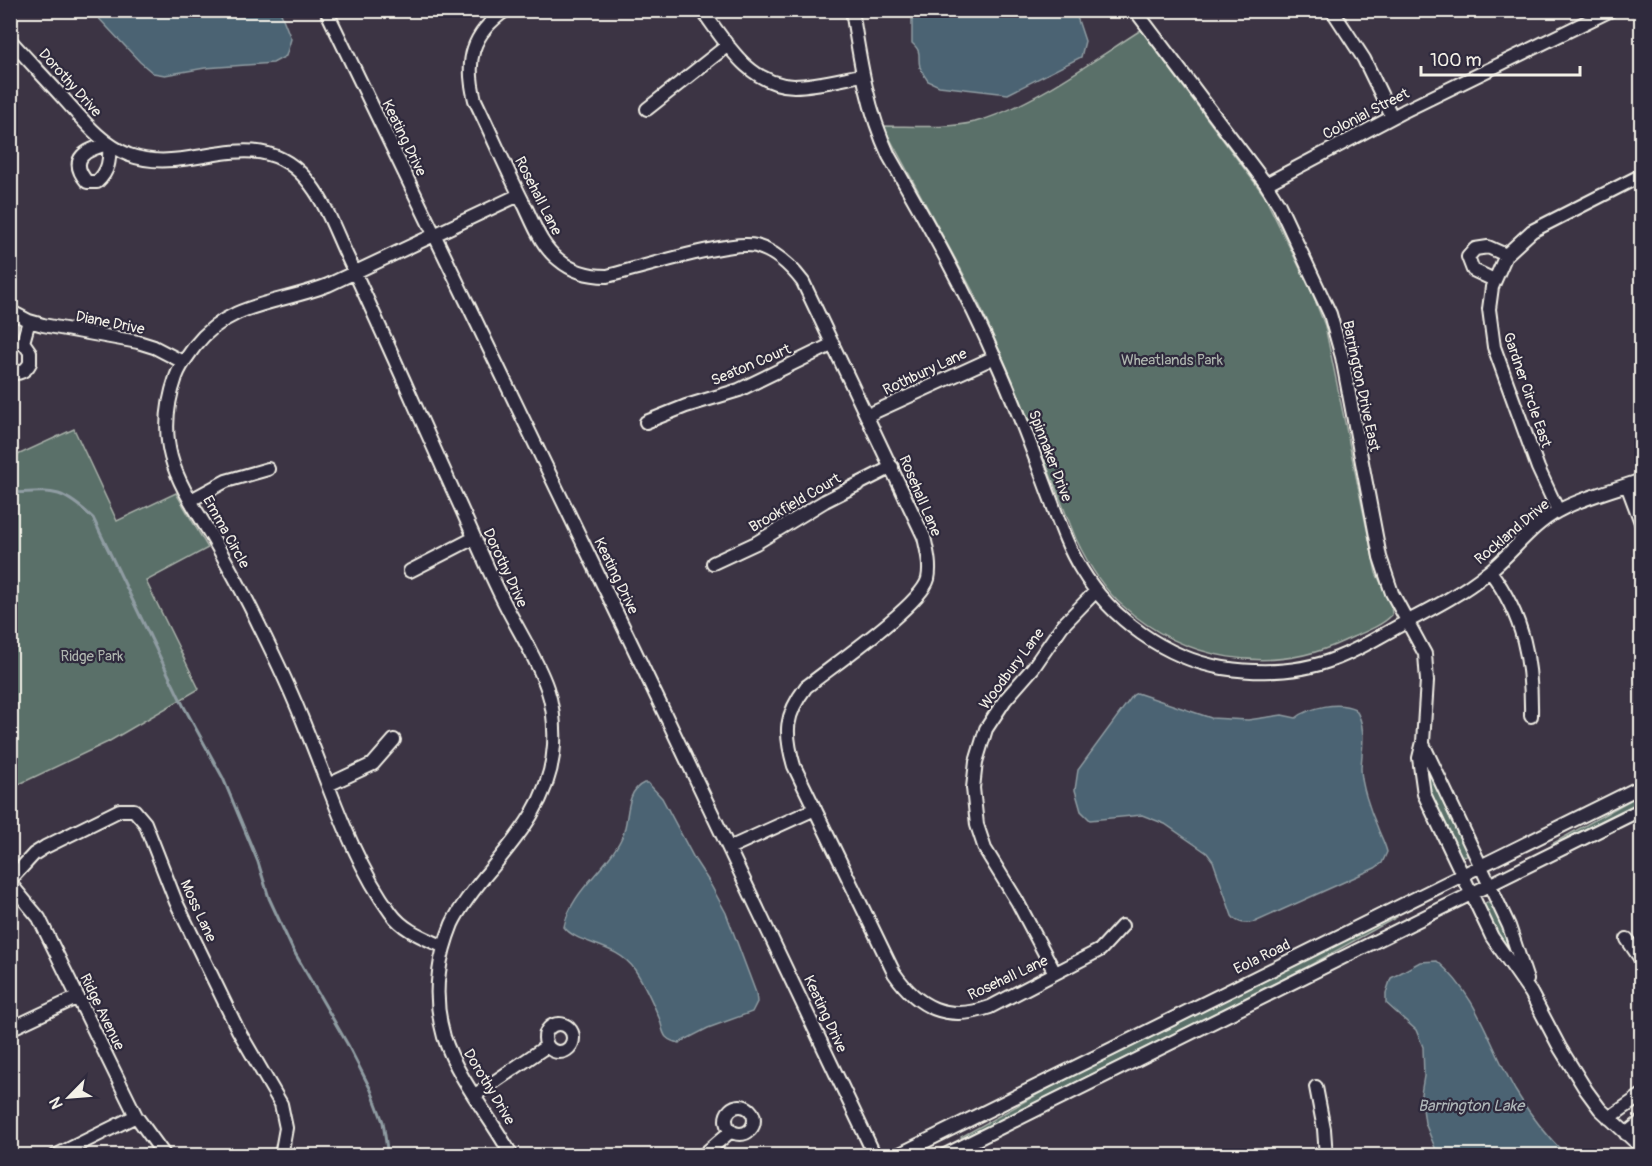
<svg xmlns="http://www.w3.org/2000/svg" width="1652" height="1166" viewBox="0 0 1652 1166" font-family="Pangolin,sans-serif">
	<style>
		.green { fill: #5a6f69; stroke: #a7b0a8; stroke-width: 1.5 }
		.water { fill: #4b6373; stroke: #8f9ca2; stroke-width: 1.5 }
		.lines { fill: none; stroke-linecap: round; stroke-linejoin: round }
		.stream { stroke: #8f9ca2; stroke-width: 3 }
		.minor-casing { stroke: #f4f1e8; stroke-width: 16 }
		.minor { stroke: #2f2a3d; stroke-width: 12 }
		.labels { text-anchor: middle; dominant-baseline: central; stroke-width: 4.5; stroke-linejoin: round; paint-order: stroke }
		.street-label { font-size: 15px; fill: #f4f1e8; stroke: #2f2a3d }
		.park-label { font-size: 15px; fill: #afb6af; stroke: #2f2a3d }
		.water-label { font-size: 16px; font-style: italic; fill: #b0b8b9; stroke: #2f2a3d }
	</style>
	<rect width="100%" height="100%" fill="#3c3444"/>
	<filter id="ink" filterUnits="userSpaceOnUse"><feTurbulence type="fractalNoise" baseFrequency=".0167" numOctaves="2"/><feDisplacementMap in="SourceGraphic" scale="12" xChannelSelector="R" yChannelSelector="G"/><feConvolveMatrix kernelMatrix="1 2 1 2 8 2 1 2 1" color-interpolation-filters="sRGB"/></filter>
	<g filter="url(#ink)">
		<path class="green" d="M 1141,30 L 1264,195 L 1313,295 L 1325,326 L 1376,573 L 1391,604 L 1392,615 C 1381,627 1359,634 1344,641 C 1270,676 1183,660 1123,606 C 1102,588 1088,564 1076,539 L 1013,381 L 976,297 L 883,126 C 914,126 945,129 975,122 C 1031,107 1092,61 1141,30 Z
			M 74,429 L 117,521 L 176,493 L 208,548 L 146,581 L 199,689 L 108,742 L 11,788 L 11,458 Z
			M 1426,773 L 1430,773 L 1467,847 L 1468,855 L 1465,857 L 1460,856 L 1431,796 Z
			M 1641,794 L 1641,801 L 1553,845 L 1552,844 Z
			M 1487,902 C 1502,909 1510,945 1515,960 L 1494,936 L 1482,905 Z
			M 1396,915 L 1397,917 L 1307,967 L 962,1139 L 961,1137 L 1047,1089 Z"/>
		<path class="water" d="M 92,11 L 280,11 L 291,39 L 286,56 L 273,63 L 205,68 L 165,75 L 153,73 L 140,62 Z
			M 912,11 L 1075,11 L 1085,41 L 1081,57 L 1008,94 L 939,86 L 928,81 C 925,77 922,72 920,67 C 917,55 923,53 912,43 Z
			M 1137,693 L 1211,718 L 1248,720 L 1282,715 L 1296,718 C 1310,707 1339,701 1355,709 C 1367,725 1362,749 1361,768 C 1361,784 1370,811 1377,826 C 1380,835 1385,843 1387,852 L 1382,863 L 1375,868 L 1255,922 C 1246,924 1238,924 1232,916 L 1213,861 L 1207,853 L 1165,824 L 1142,815 L 1090,820 L 1081,811 L 1075,790 L 1078,770 L 1133,695 Z
			M 644,783 L 648,783 L 662,798 L 695,860 L 708,880 L 726,913 L 756,993 L 757,1002 L 752,1012 L 708,1028 L 679,1043 C 674,1042 670,1041 666,1037 C 662,1032 662,1026 660,1020 C 653,1003 645,985 635,970 C 617,943 577,945 564,927 C 571,890 607,870 622,837 C 630,820 624,792 644,783 Z
			M 1437,961 C 1478,996 1489,1044 1515,1090 C 1529,1113 1547,1136 1566,1155 L 1438,1155 L 1425,1123 L 1421,1094 L 1424,1076 L 1423,1047 L 1416,1030 L 1386,1003 L 1386,993 L 1391,978 L 1420,962 Z"/>
		<g class="lines">
			<path class="stream" d="M 10,493 C 53,491 60,487 93,518 L 183,705 L 223,778 L 258,862 L 269,898 L 292,948 L 348,1045 L 371,1090 L 383,1122 L 388,1156"/>
			<g class="minor-casing">
				<path id="minor" d="M 326,10 L 634,649 L 875,1156
					M 506,10 C 471,34 465,61 475,100 C 492,135 507,171 525,206 C 534,225 542,247 559,260 C 573,272 589,276 607,276 C 638,269 731,239 756,246 C 777,252 791,266 803,282 L 924,537 C 927,551 931,565 928,579 C 921,605 831,667 806,687 C 785,715 784,732 794,766 L 894,973 C 918,1008 947,1022 990,1007 L 1100,950 L 1122,926
					M 702,10 C 726,43 749,85 794,86 C 816,86 841,79 862,75
					M 852,10 C 860,61 867,109 889,156 C 928,224 966,291 997,363 C 1016,405 1032,449 1048,492 C 1058,518 1066,545 1081,569 C 1111,619 1165,658 1223,668 C 1262,674 1300,673 1337,658 C 1358,650 1377,638 1397,627 C 1427,611 1460,595 1487,573 C 1512,554 1530,526 1558,511 C 1581,498 1616,489 1642,480
					M 1135,10 L 1266,184 L 1279,205 L 1330,314 L 1342,357 L 1380,557 L 1392,593 L 1425,654 L 1427,681 L 1423,742 L 1419,758 L 1424,794 L 1492,937 L 1531,993 L 1560,1048 L 1586,1090 L 1600,1109 L 1642,1148
					M 1332,10 L 1364,59 L 1392,117
					M 10,40 C 28,60 46,79 64,99 C 83,120 101,144 129,155 C 192,178 260,116 311,185 C 327,206 336,233 347,256 C 385,336 420,418 457,499 C 473,534 488,570 505,604 C 519,632 537,659 547,688 C 553,706 555,726 554,745 C 551,799 518,837 485,876 C 473,891 460,907 452,924 C 446,939 441,956 439,972 C 436,994 438,1016 444,1037 C 458,1080 490,1116 512,1156
					M 647,109 L 728,45
					M 109,144 C 110,160 109,171 97,182 L 87,182 C 67,158 87,149 109,144 Z
					M 1266,184 L 1404,111 L 1611,10
					M 1494,280 L 1473,270 L 1468,257 L 1475,249 L 1488,247 L 1506,255
					M 10,311 L 29,321 L 43,325 L 138,342 L 154,347 L 183,362
					M 10,345 L 23,342
					M 10,372 C 19,375 26,371 30,363 L 30,352 L 23,342 L 29,321
					M 868,415 L 995,357
					M 646,422 L 686,406 L 739,390 L 833,344
					M 1627,485 L 1642,525
					M 191,500 L 226,481 L 268,469
					M 1558,511 L 1538,468 L 1494,347 L 1489,309 L 1492,287 L 1506,255 L 1532,231 L 1642,175
					M 713,563 L 756,543 L 825,501 L 892,467
					M 410,571 L 474,538
					M 1490,571 C 1524,617 1532,661 1531,716
					M 1423,744 L 1509,926 L 1527,980
					M 328,785 L 373,764 L 394,740
					M 729,848 L 815,809
					M 10,880 L 34,854 L 45,847 L 120,810 L 134,810 L 145,823 L 176,902 L 238,1030 L 281,1104 L 286,1128 L 282,1150 L 279,1156
					M 10,883 L 39,918 L 136,1116 L 165,1156
					M 1627,939 L 1642,961
					M 444,947 C 425,938 404,931 391,913 C 352,860 331,790 306,729 C 292,693 276,659 259,625 C 244,593 226,561 208,530 C 194,507 178,483 171,457 C 164,430 167,403 176,377 C 180,365 188,356 195,346 C 230,301 280,304 328,285 L 519,195
					M 1055,973 L 1017,901 L 985,849 L 977,825 L 973,788 L 976,762 L 986,729 L 1005,700 L 1033,668 L 1062,626 L 1096,591
					M545 1038a14 14 0 1 1 28 0a14 14 0 1 1-28 0Z
					M 10,1029 L 78,997
					M 1316,1087 L 1324,1129 L 1326,1156
					M 475,1095 L 547,1046
					M726 1120a14 14 0 1 1 28 0a14 14 0 1 1-28 0Z
					M 1609,1118 L 1642,1095
					M 1626,1134 L 1642,1121
					M 55,1156 L 136,1116
					M 702,1156 L 731,1131
					M 896,1156 L 1642,786
					M 943,1156 L 1642,809"/>
			</g>
			<use href="#minor" class="minor"/>
		</g>
	</g>
	<g class="labels">
		<g class="street-label">
			<text transform="translate(70 83) rotate(48)">Dorothy Drive</text>
			<text transform="translate(1366 114) rotate(-27)">Colonial Street</text>
			<text transform="translate(404 138) rotate(64)">Keating Drive</text>
			<text transform="translate(538 196) rotate(63)">Rosehall Lane</text>
			<text transform="translate(110 323) rotate(11)">Diane Drive</text>
			<text transform="translate(751 365) rotate(-23)">Seaton Court</text>
			<text transform="translate(925 372) rotate(-25)">Rothbury Lane</text>
			<text transform="translate(1361 386) rotate(78)">Barrington Drive East</text>
			<text transform="translate(1527 390) rotate(71)">Gardner Circle East</text>
			<text transform="translate(1050 456) rotate(69)">Spinnaker Drive</text>
			<text transform="translate(920 496) rotate(67)">Rosehall Lane</text>
			<text transform="translate(795 503) rotate(-30)">Brookfield Court</text>
			<text transform="translate(226 532) rotate(61)">Emma Circle</text>
			<text transform="translate(1512 532) rotate(-40)">Rockland Drive</text>
			<text transform="translate(505 568) rotate(65)">Dorothy Drive</text>
			<text transform="translate(616 576) rotate(64)">Keating Drive</text>
			<text transform="translate(1012 669) rotate(-53)">Woodbury Lane</text>
			<text transform="translate(198 911) rotate(65)">Moss Lane</text>
			<text transform="translate(1262 957) rotate(-26)">Eola Road</text>
			<text transform="translate(1008 978) rotate(-25)">Rosehall Lane</text>
			<text transform="translate(102 1012) rotate(64)">Ridge Avenue</text>
			<text transform="translate(825 1014) rotate(65)">Keating Drive</text>
			<text transform="translate(489 1087) rotate(59)">Dorothy Drive</text>
		</g>
		<g class="park-label">
			<text x="1172" y="360">Wheatlands Park</text>
			<text x="92" y="656">Ridge Park</text>
		</g>
		<g class="water-label">
			<text x="1471" y="1106">Barrington Lake</text>
		</g>
	</g>
	<rect width="1652" height="1166" fill="none" stroke="#2f2a3d" stroke-width="36"/>
	<rect x="18" y="18" width="1616" height="1130" fill="none" stroke="#f4f1e8" stroke-width="2" filter="url(#ink)"/>
	<g transform="translate(69 1097) rotate(245)" stroke="#2f2a3d" stroke-width="4.5" paint-order="stroke">
	<path d="M0-4.5L10 22L0 15L-10 22Z" fill="#f4f1e8"/>
	<text y="-9" font-size="16" font-weight="bold" text-anchor="middle" fill="#f4f1e8">N</text>
	</g>
	<path d="M1421 66v9h159v-9" fill="none" stroke="#f4f1e8" stroke-width="3"/>
	<text x="1430" y="66" font-size="18" fill="#f4f1e8" stroke="#2f2a3d" stroke-width="4.5" paint-order="stroke">100 m</text>
</svg>
